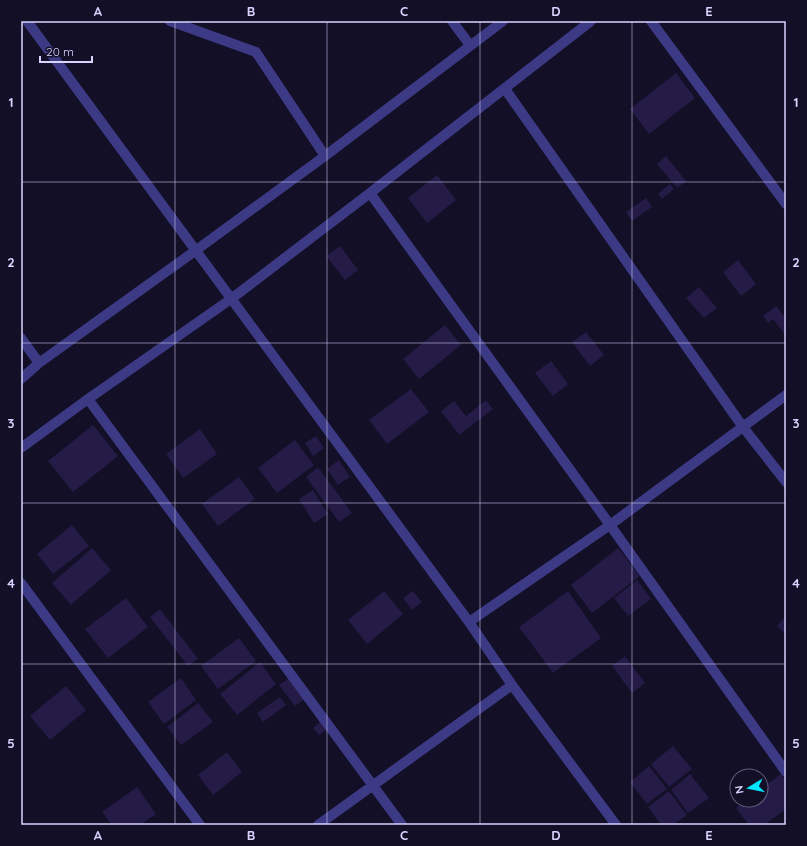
<svg xmlns="http://www.w3.org/2000/svg" width="807" height="846" viewBox="0 0 807 846" font-family="Quicksand,sans-serif">
	<style>
		.building { fill: #241b47 }
		.lines { fill: none; stroke-linecap: round; stroke-linejoin: round }
		.minor { stroke: #3d3a85; stroke-width: 10 }
		.grid { fill: none; stroke: #d9d4ff; stroke-width: 1; stroke-opacity: 0.55 }
		.neatline { fill: none; stroke: #d9d4ff; stroke-width: 1.5 }
		.grid-label { font-size: 13px; text-anchor: middle; font-weight: bold; fill: #d9d4ff }
	</style>
	<rect width="100%" height="100%" fill="#130f26"/>
	<path class="building" d="M 676,73 L 695,98 L 649,134 L 630,109 Z
		M 666,156 L 686,181 L 677,188 L 657,164 Z
		M 437,175 L 456,200 L 427,223 L 408,198 Z
		M 670,184 L 674,189 L 662,199 L 658,194 Z
		M 646,198 L 652,207 L 632,221 L 626,212 Z
		M 340,246 L 358,270 L 345,280 L 326,256 Z
		M 738,260 L 756,284 L 741,296 L 723,272 Z
		M 699,287 L 717,308 L 704,318 L 686,298 Z
		M 776,306 L 786,319 L 786,336 L 773,319 L 768,323 L 763,316 Z
		M 445,325 L 461,345 L 419,379 L 403,359 Z
		M 586,332 L 604,355 L 590,366 L 572,342 Z
		M 551,361 L 568,384 L 553,396 L 535,373 Z
		M 411,389 L 429,412 L 387,444 L 369,420 Z
		M 486,400 L 493,409 L 459,435 L 441,411 L 454,401 L 466,416 Z
		M 93,425 L 118,456 L 73,492 L 48,461 Z
		M 200,429 L 217,454 L 183,478 L 166,454 Z
		M 316,436 L 324,448 L 313,456 L 305,443 Z
		M 295,440 L 314,465 L 277,493 L 258,468 Z
		M 339,460 L 350,477 L 338,485 L 327,469 Z
		M 318,467 L 352,513 L 339,522 L 306,477 Z
		M 239,477 L 255,499 L 218,526 L 202,504 Z
		M 313,490 L 328,514 L 314,523 L 299,499 Z
		M 72,525 L 89,546 L 53,574 L 37,554 Z
		M 92,548 L 111,570 L 71,605 L 52,583 Z
		M 618,548 L 640,576 L 592,613 L 571,585 Z
		M 637,580 L 651,599 L 628,616 L 614,598 Z
		M 384,591 L 403,614 L 367,644 L 348,620 Z
		M 413,591 L 422,602 L 412,610 L 403,598 Z
		M 568,591 L 601,638 L 553,673 L 519,627 Z
		M 126,598 L 148,627 L 108,658 L 85,629 Z
		M 160,609 L 198,659 L 188,666 L 150,617 Z
		M 785,617 L 786,618 L 785,633 L 777,626 Z
		M 239,638 L 256,661 L 218,689 L 201,666 Z
		M 625,656 L 645,683 L 632,693 L 612,666 Z
		M 260,662 L 276,684 L 237,715 L 220,694 Z
		M 181,678 L 196,700 L 164,724 L 148,702 Z
		M 289,678 L 305,699 L 295,706 L 279,685 Z
		M 66,686 L 86,710 L 50,740 L 30,716 Z
		M 280,697 L 286,705 L 263,722 L 257,713 Z
		M 198,703 L 213,722 L 181,745 L 167,727 Z
		M 321,721 L 327,729 L 319,735 L 313,728 Z
		M 673,746 L 692,769 L 669,787 L 651,764 Z
		M 227,752 L 242,772 L 213,795 L 198,775 Z
		M 649,766 L 667,789 L 647,804 L 630,782 Z
		M 690,774 L 709,798 L 688,813 L 671,790 Z
		M 781,774 L 786,781 L 786,809 L 764,825 L 749,825 L 736,808 L 746,800 L 761,800 L 761,789 Z
		M 137,787 L 156,814 L 140,825 L 112,825 L 102,812 Z
		M 669,791 L 687,815 L 673,825 L 661,825 L 648,807 Z"/>
	<g class="lines">
		<path class="minor" d="M 27,21 L 469,622 L 512,685 L 616,825
			M 170,21 L 256,52 L 325,156
			M 452,21 L 470,45
			M 651,21 L 786,204
			M 505,89 L 743,427 L 786,482
			M 370,193 L 610,525 L 786,772
			M 21,338 L 39,363
			M 21,379 L 39,363 L 195,251 L 325,156 L 503,21
			M 88,399 L 402,825
			M 21,448 L 88,399 L 231,299 L 370,193 L 591,21
			M 21,583 L 200,825
			M 469,622 L 610,525 L 786,395
			M 318,825 L 512,685"/>
	</g>
	<path class="grid" d="M 175,21 L 175,825M 327,21 L 327,825M 480,21 L 480,825M 632,21 L 632,825M 21,182 L 786,182M 21,343 L 786,343M 21,503 L 786,503M 21,664 L 786,664"/>
	<rect width="807" height="846" fill="none" stroke="#130f26" stroke-width="44"/>
	<g transform="translate(749 788) rotate(260)"><circle r="19" fill="#130f26" stroke="#625e7d"/>
	<path d="M0-3L7 15L0 10L-7 15Z" fill="#00e5ff"/>
	<text y="-6" font-size="11" font-weight="bold" text-anchor="middle" fill="#d9d4ff">N</text>
	</g>
	<path d="M40 56v6h52v-6" fill="none" stroke="#d9d4ff" stroke-width="2"/>
	<text x="46" y="56" font-size="12" fill="#d9d4ff" stroke="#130f26" stroke-width="3" paint-order="stroke">20 m</text>
	<rect x="22" y="22" width="763" height="802" class="neatline"/>
	<g class="grid-label">
		<text x="98" y="16">A</text>
		<text x="251" y="16">B</text>
		<text x="404" y="16">C</text>
		<text x="556" y="16">D</text>
		<text x="709" y="16">E</text>
		<text x="11" y="107">1</text>
		<text x="796" y="107">1</text>
		<text x="11" y="267">2</text>
		<text x="796" y="267">2</text>
		<text x="11" y="428">3</text>
		<text x="796" y="428">3</text>
		<text x="11" y="588">4</text>
		<text x="796" y="588">4</text>
		<text x="11" y="748">5</text>
		<text x="796" y="748">5</text>
		<text x="98" y="840">A</text>
		<text x="251" y="840">B</text>
		<text x="404" y="840">C</text>
		<text x="556" y="840">D</text>
		<text x="709" y="840">E</text>
	</g>
</svg>
